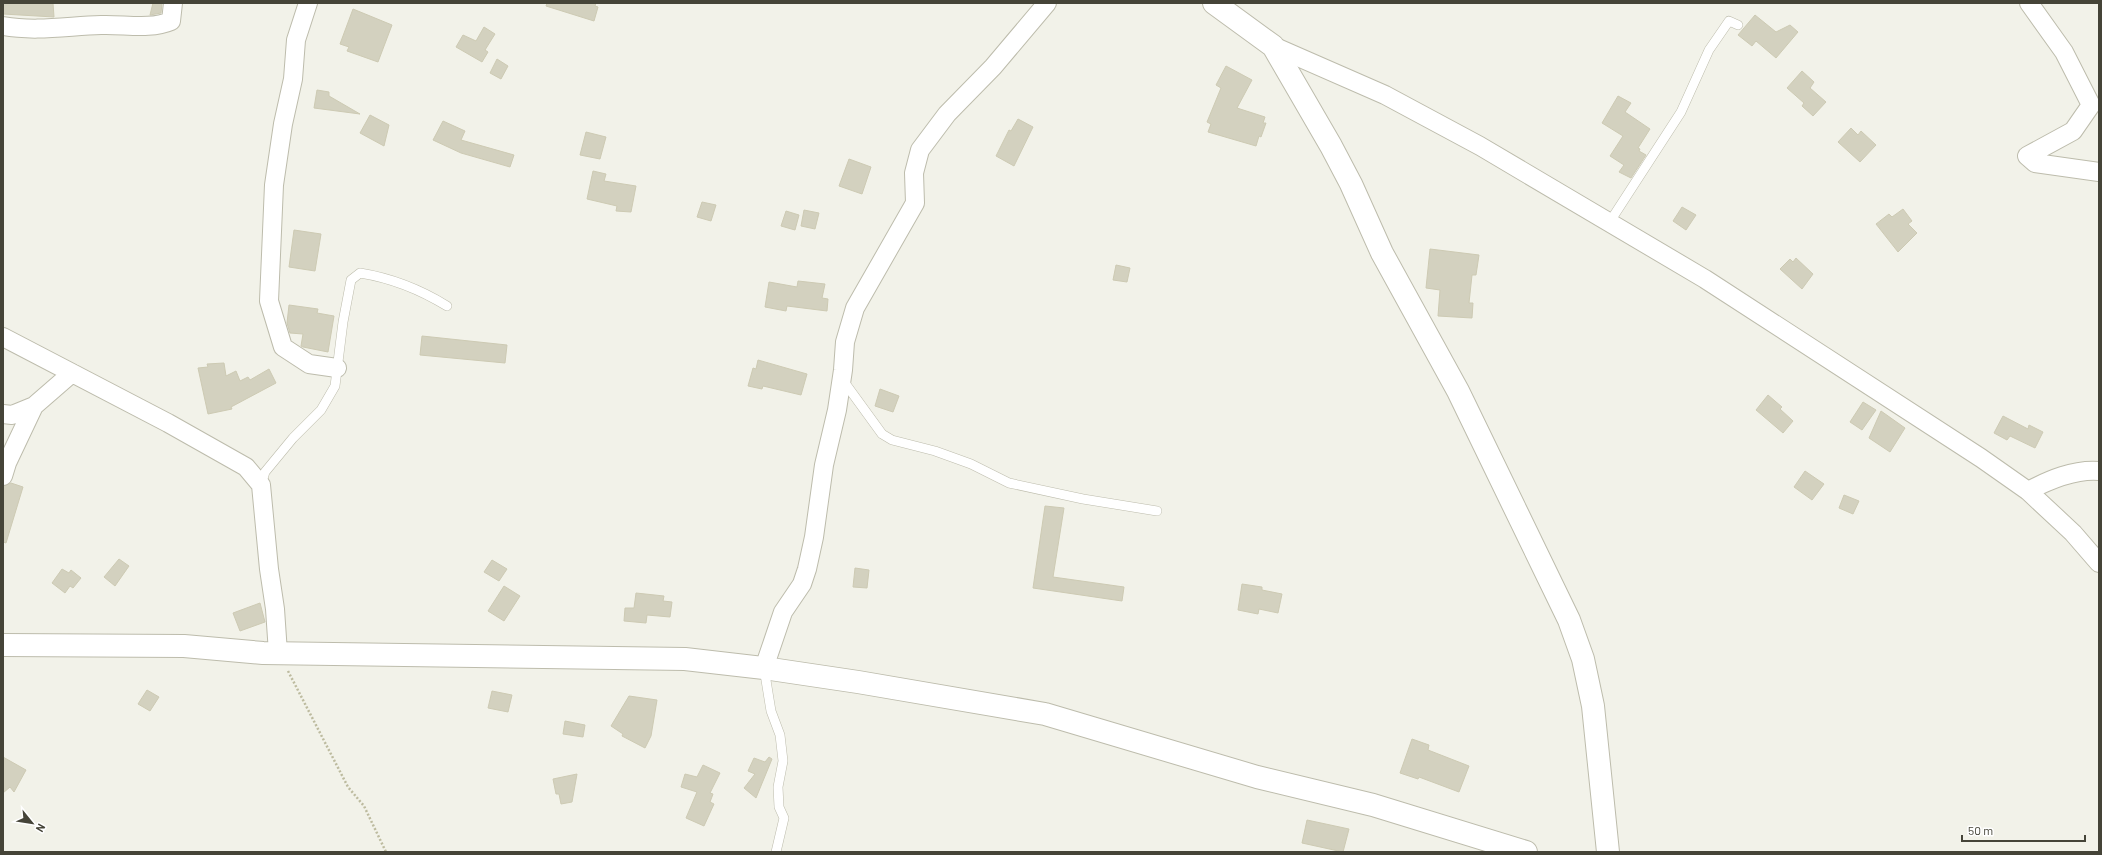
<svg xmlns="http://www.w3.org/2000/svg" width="2102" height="855" viewBox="0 0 2102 855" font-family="Barlow,sans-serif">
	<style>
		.building { fill: #d3d1bf; stroke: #cdcab3 }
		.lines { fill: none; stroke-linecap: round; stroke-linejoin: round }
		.service-casing { stroke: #bdbcac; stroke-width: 10 }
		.minor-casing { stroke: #bdbcac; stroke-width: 20 }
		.tertiary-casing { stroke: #bdbcac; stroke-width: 24 }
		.path { stroke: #bdbb9f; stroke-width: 2.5; stroke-dasharray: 2 2; stroke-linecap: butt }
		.service { stroke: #fff; stroke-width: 9 }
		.minor { stroke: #fff; stroke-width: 18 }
		.tertiary { stroke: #fff; stroke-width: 22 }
	</style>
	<rect width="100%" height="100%" fill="#f2f2e9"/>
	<path class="building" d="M 3,3 L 53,3 L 54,17 L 3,14 Z
		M 153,3 L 162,3 L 161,13 L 150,15 Z
		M 547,3 L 596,3 L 595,6 L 598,7 L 594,21 L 546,6 Z
		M 353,9 L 392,25 L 378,62 L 347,51 L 349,47 L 340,44 Z
		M 1755,15 L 1776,32 L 1790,25 L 1798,32 L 1776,58 L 1756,41 L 1752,46 L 1738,35 Z
		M 484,27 L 495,34 L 485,50 L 488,52 L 482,62 L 456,47 L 463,35 L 476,41 Z
		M 497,59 L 508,66 L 501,79 L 490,73 Z
		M 1226,66 L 1252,80 L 1237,108 L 1265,117 L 1263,123 L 1266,123 L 1261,137 L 1259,136 L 1256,146 L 1208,132 L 1211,124 L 1207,122 L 1221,88 L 1216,85 Z
		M 1802,71 L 1814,82 L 1810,88 L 1826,102 L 1813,116 L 1802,106 L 1804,103 L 1787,88 Z
		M 317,90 L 329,92 L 329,96 L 360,114 L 314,108 Z
		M 1618,96 L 1631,103 L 1625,112 L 1650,129 L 1638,148 L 1640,149 L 1639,151 L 1646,155 L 1631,178 L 1619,172 L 1624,165 L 1610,156 L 1623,136 L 1602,123 Z
		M 370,115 L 389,125 L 384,146 L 360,133 Z
		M 1018,119 L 1033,127 L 1014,166 L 996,156 L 1009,130 L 1011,131 Z
		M 443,121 L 465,131 L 461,140 L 514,155 L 510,167 L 461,153 L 433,140 Z
		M 1851,128 L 1858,135 L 1861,131 L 1876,145 L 1860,162 L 1838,142 Z
		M 586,132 L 606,137 L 600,159 L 580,155 Z
		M 849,159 L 871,167 L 862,194 L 839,186 Z
		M 593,171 L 606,174 L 604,181 L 636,186 L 631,212 L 616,211 L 617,206 L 587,199 Z
		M 702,202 L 716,205 L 711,221 L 697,217 Z
		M 1682,207 L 1696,215 L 1686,230 L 1673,221 Z
		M 1903,209 L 1912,221 L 1908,224 L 1917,233 L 1898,252 L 1876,224 L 1889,214 L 1892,217 Z
		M 804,210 L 819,213 L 815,229 L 801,226 Z
		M 786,211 L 799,215 L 795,230 L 781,226 Z
		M 294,230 L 321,234 L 315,271 L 289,267 Z
		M 1430,249 L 1479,255 L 1476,275 L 1472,275 L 1469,303 L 1473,303 L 1472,318 L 1438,316 L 1440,290 L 1426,288 Z
		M 1796,258 L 1813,274 L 1802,289 L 1780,269 L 1790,259 L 1793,262 Z
		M 1116,265 L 1130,268 L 1127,282 L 1113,280 Z
		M 798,281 L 825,284 L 822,298 L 828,299 L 827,311 L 787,306 L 786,311 L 765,307 L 769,282 L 797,287 Z
		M 289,305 L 318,309 L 317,313 L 334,316 L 328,352 L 303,347 L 301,346 L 303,334 L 290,333 L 287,323 Z
		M 422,336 L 507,345 L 505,363 L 420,355 Z
		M 758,360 L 807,374 L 801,395 L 763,386 L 762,389 L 748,386 L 753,368 L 756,369 Z
		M 224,363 L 226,376 L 236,371 L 240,381 L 248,377 L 250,380 L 269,369 L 276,383 L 231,407 L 232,409 L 208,414 L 198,368 L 208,367 L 207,364 Z
		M 880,389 L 899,396 L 893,412 L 875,406 Z
		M 1768,395 L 1782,407 L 1780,409 L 1793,421 L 1783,433 L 1756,410 Z
		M 1863,402 L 1876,410 L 1862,430 L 1850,422 Z
		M 1881,411 L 1905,428 L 1890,452 L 1869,438 Z
		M 2003,416 L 2028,429 L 2029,425 L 2043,432 L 2035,448 L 2010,436 L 2007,440 L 1994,433 Z
		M 1805,471 L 1824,484 L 1812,500 L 1794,487 Z
		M 11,483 L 23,487 L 6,543 L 3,542 L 3,486 Z
		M 1844,495 L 1859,501 L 1853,514 L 1839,508 Z
		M 1045,506 L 1064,508 L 1053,577 L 1124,587 L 1122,601 L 1033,588 Z
		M 119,559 L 129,566 L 115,586 L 104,577 Z
		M 492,560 L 507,569 L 499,581 L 484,572 Z
		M 855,568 L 869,570 L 867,588 L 853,587 Z
		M 62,569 L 69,573 L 71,570 L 81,578 L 73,588 L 70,586 L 65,593 L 52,583 Z
		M 1242,584 L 1262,587 L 1262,590 L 1282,594 L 1278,613 L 1259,609 L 1258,614 L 1238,610 Z
		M 504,586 L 520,596 L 504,621 L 488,611 Z
		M 636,593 L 664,596 L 663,601 L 672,602 L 670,617 L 647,615 L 646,623 L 624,621 L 625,608 L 634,608 Z
		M 260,603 L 265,622 L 240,631 L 233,613 Z
		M 147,690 L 159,697 L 150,711 L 138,704 Z
		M 492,691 L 512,695 L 508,712 L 488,708 Z
		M 629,696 L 657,700 L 651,736 L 645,748 L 622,736 L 623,734 L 611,726 Z
		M 565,721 L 585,725 L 583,737 L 563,734 Z
		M 1412,739 L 1429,745 L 1428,750 L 1469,766 L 1459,792 L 1419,777 L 1418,779 L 1400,773 Z
		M 3,757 L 26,770 L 14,792 L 10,787 L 3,793 Z
		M 769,757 L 772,759 L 756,798 L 744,788 L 755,774 L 748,771 L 754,758 L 765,762 Z
		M 703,765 L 720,773 L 710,793 L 713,794 L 710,802 L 714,804 L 704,826 L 686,818 L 697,792 L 681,787 L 685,774 L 697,777 Z
		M 577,774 L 572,802 L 561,804 L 559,794 L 556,794 L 553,779 Z
		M 1307,820 L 1349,829 L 1343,852 L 1302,843 Z"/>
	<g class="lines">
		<g class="service-casing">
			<path id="service" d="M 1609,223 L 1681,112 L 1709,50 L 1729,21 L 1738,25
				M 842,379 L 882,434 L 892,440 L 935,451 L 971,464 L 1009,483 L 1083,499 L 1157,511
				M 261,485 L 265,472 L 293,438 L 321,410 L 335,386 L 343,322 L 351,280 L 360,273 C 391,278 421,290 447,306
				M 764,668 L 771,711 L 780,735 L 783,761 L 778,787 L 779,807 L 784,818 L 776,852"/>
		</g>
		<g class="minor-casing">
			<path id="minor" d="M 308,3 L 296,40 L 293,79 L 283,124 L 274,185 L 269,301 L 283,347 L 309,364 L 337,368
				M 2029,3 L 2064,52 L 2091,105 L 2073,131 L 2027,156 L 2035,163 L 2099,172
				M 3,26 C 36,32 68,26 101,25 C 124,24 150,30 171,21 L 173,3
				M 1273,46 L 1385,95 L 1480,146 L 1705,279 L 1981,458 L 2028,491 L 2073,533 L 2099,563
				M 3,337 L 168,423 L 246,467 L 261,485 L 269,569 L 275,609 L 278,653
				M 3,414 L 12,415 L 34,406
				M 3,476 L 7,463 L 34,406 L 72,373
				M 2028,491 C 2049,480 2074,469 2099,471
				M 764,668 L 783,612 L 802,584 L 807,569 L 814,537 L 824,465 L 837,410 L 843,370 L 845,342 L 855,308 L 915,203 L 914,173 L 920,150 L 947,114 L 993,67 L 1047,3"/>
		</g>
		<g class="tertiary-casing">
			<path id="tertiary" d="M 1214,3 L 1273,46 L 1331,146 L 1351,184 L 1382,253 L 1458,391 L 1569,620 L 1583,659 L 1593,706 L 1608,852
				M 3,645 L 184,646 L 263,653 L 685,659 L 764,668 L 858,682 L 1045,714 L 1257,777 L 1373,805 L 1526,852"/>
		</g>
		<path class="path" d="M 288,671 L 348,787 L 364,806 L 386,852"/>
		<use href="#service" class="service"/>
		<use href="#minor" class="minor"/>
		<use href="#tertiary" class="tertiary"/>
	</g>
	<rect width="2102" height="855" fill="none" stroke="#454438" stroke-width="8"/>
	<g transform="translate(32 823) rotate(120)" stroke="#ffffff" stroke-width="3" paint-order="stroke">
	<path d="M0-3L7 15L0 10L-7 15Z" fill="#454438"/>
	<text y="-6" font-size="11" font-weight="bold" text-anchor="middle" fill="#454438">N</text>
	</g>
	<path d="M1962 835v6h123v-6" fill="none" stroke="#454438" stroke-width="2"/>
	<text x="1968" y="835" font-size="12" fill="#454438" stroke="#ffffff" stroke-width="3" paint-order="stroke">50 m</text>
</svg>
